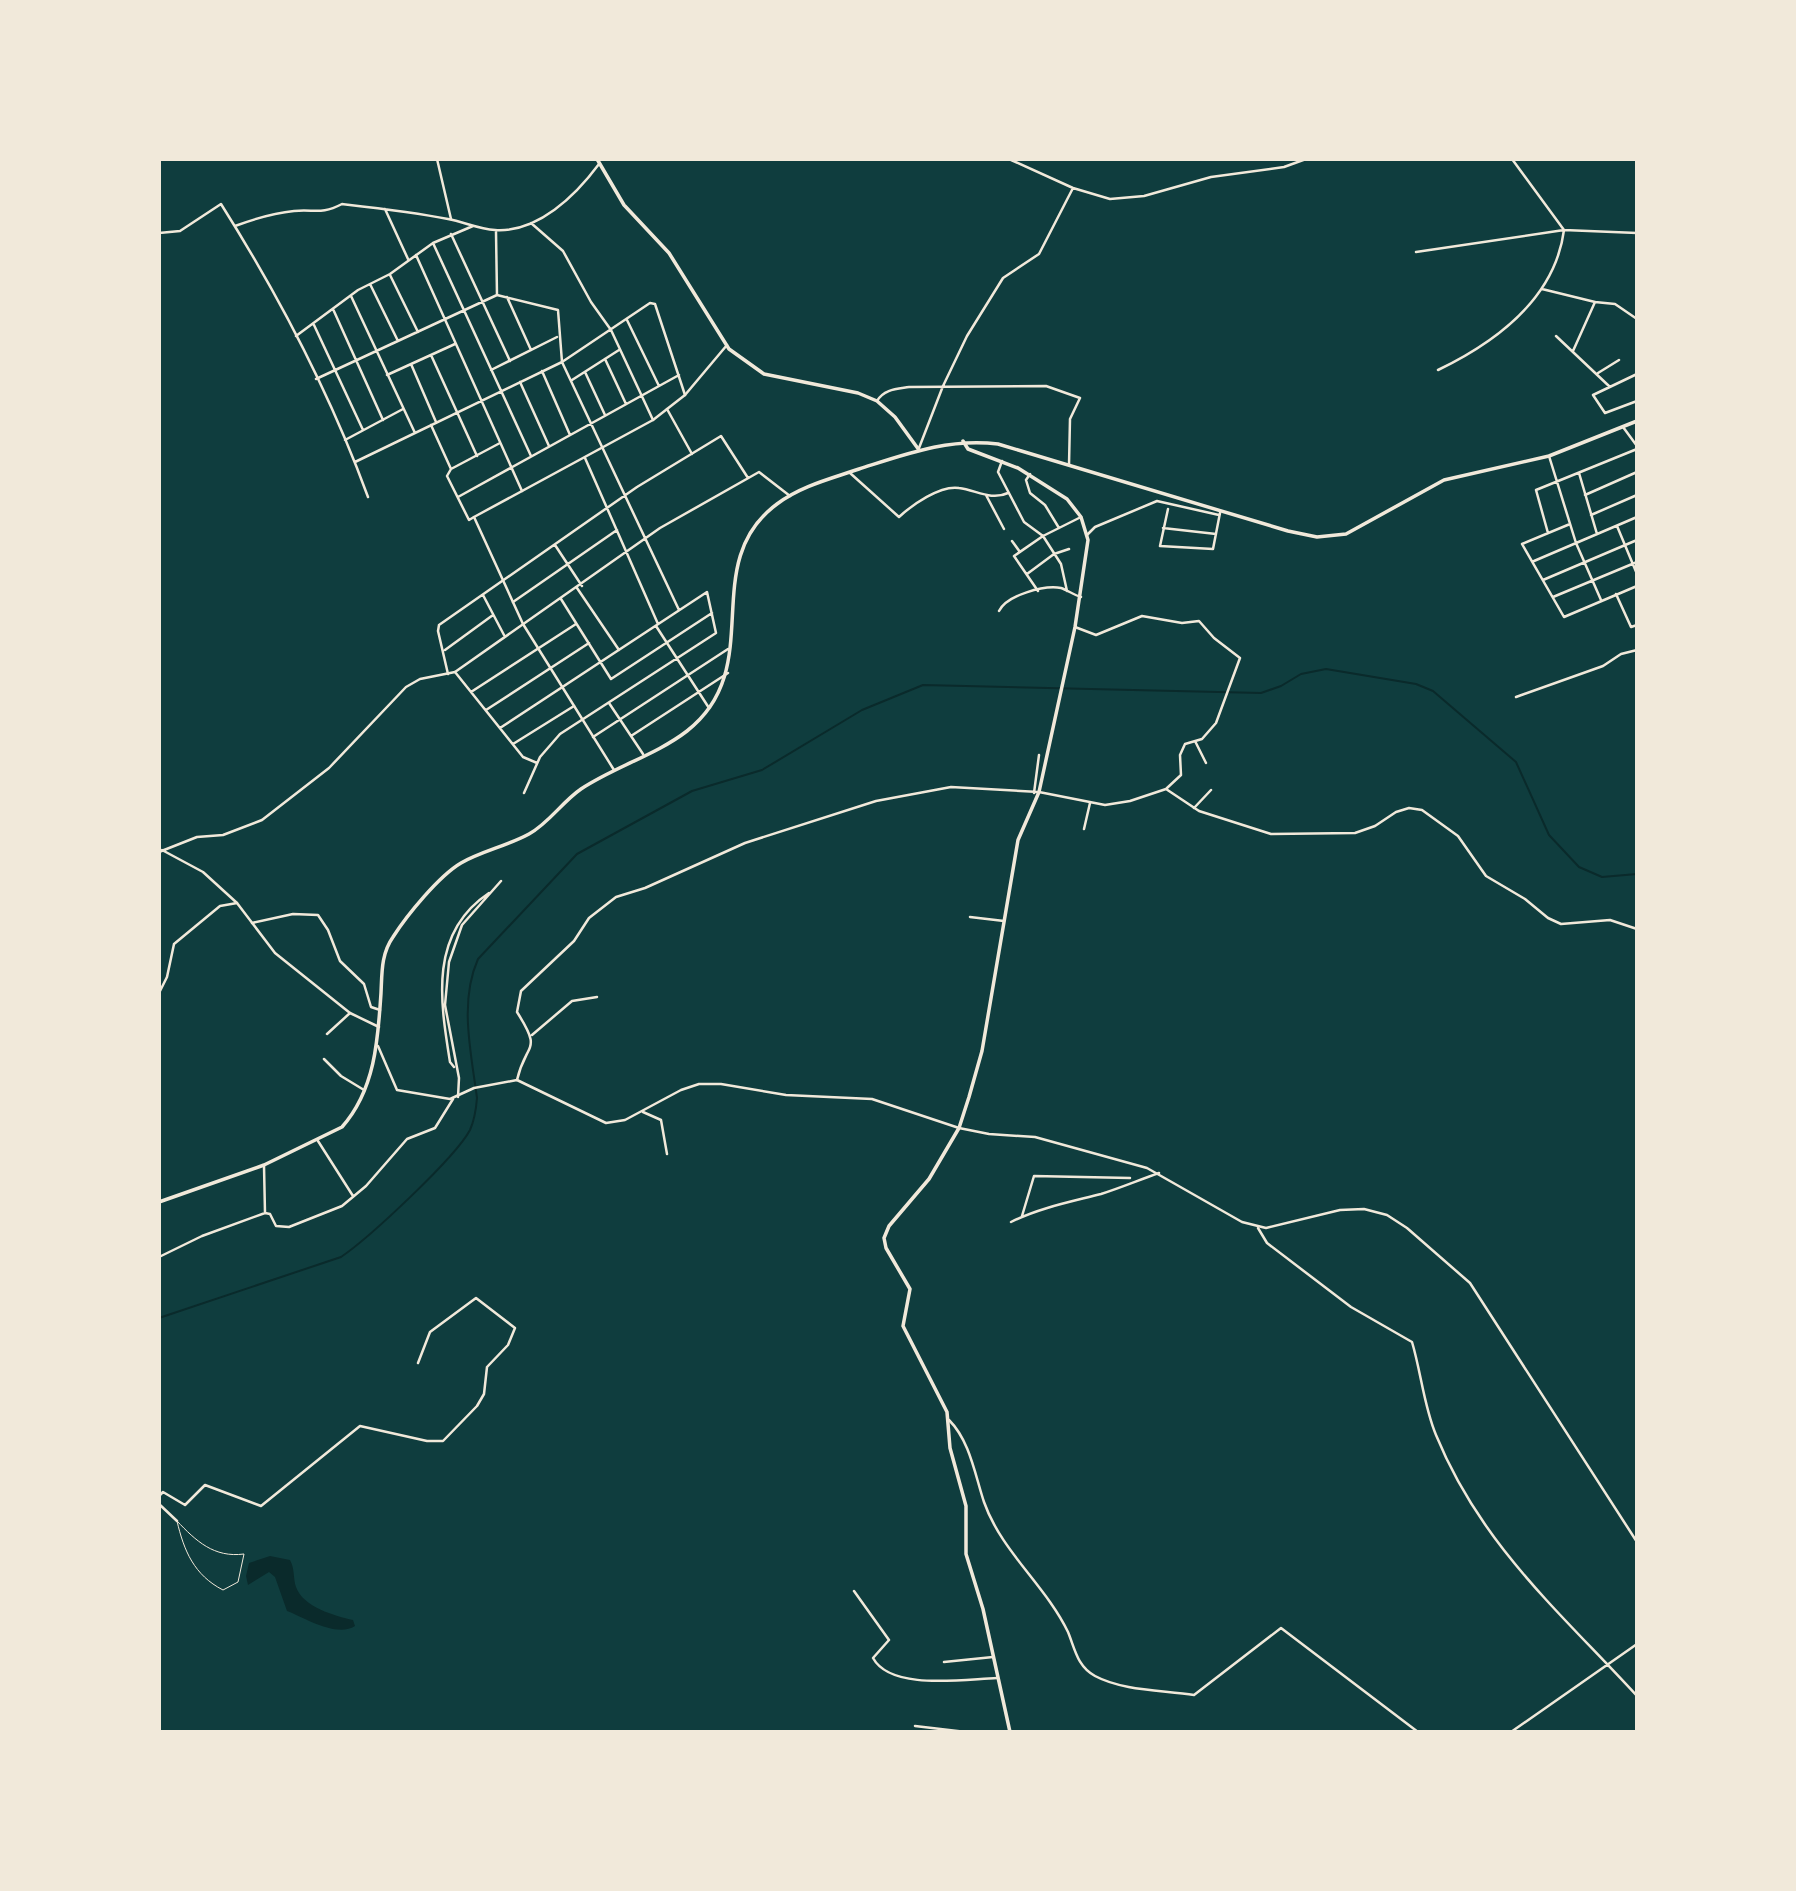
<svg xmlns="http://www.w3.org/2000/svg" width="1796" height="1891" viewBox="0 0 1796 1891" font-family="'Asap Condensed',sans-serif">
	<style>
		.water { fill: #0a2a2b }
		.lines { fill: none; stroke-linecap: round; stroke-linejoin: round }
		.stream { stroke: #0a2a2b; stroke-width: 2 }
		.service { stroke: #f1e9da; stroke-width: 1 }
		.minor { stroke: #f1e9da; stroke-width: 2.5 }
		.tertiary { stroke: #f1e9da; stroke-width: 2.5 }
		.primary { stroke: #f1e9da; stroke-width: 3.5 }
		.trunk { stroke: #f1e9da; stroke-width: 3.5 }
	</style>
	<rect width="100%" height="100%" fill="#0f3d3e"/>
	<path class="water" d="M 270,1556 L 290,1560 C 295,1569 293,1578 296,1587 C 303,1607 335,1616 353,1620 L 355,1626 C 337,1638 305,1618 287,1611 L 275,1577 L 269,1572 L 248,1585 L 246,1576 L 249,1563 Z"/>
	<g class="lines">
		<path class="stream" d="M 159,1318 L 341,1257 C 369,1238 455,1158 470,1130 C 475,1119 476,1110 477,1098 C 471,1052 459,1002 478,959 L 577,854 L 692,791 L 762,770 L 862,710 L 923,685 L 1261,693 L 1281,686 L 1301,674 L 1326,669 L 1416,684 L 1433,691 L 1516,762 L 1549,835 L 1579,867 L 1602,877 L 1637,874"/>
		<path class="service" d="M 177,1521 C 196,1541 214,1558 244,1554 L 238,1582 L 223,1590 C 194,1575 184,1551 177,1521 Z"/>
		<path class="minor" d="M 1009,159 L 1073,188 L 1110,199 L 1144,196 L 1211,177 L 1284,167 L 1306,159
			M 385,209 L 408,259
			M 531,223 L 563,251 L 591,302 L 611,330 L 653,420
			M 235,226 C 254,219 273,213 294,211 C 315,209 321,215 342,204 C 377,208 413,212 448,219 C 464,222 479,229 495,230 C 538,233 576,195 599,164
			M 496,232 L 497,295
			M 159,233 L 180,231 L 221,204 C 279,296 331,396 368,497
			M 451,234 L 510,361
			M 433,243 L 531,456
			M 1416,252 L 1564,230 L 1637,233
			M 416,255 L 522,491
			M 390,275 L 418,332
			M 370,284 L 398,341
			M 1542,289 L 1595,302 L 1615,304 L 1637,319
			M 351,296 L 415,433
			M 507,297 L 531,350
			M 333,309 L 383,420
			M 627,320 L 659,386
			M 314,325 L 363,430
			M 296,336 L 358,290 L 390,274 L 433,243 L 473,226
			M 1556,336 L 1610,387
			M 1573,351 L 1595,302
			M 431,355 L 477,456
			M 605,359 L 626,404
			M 411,364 L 436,422
			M 491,370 L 557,337
			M 1438,370 C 1496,342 1555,299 1564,230 L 1512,159
			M 542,371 L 570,435
			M 585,372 L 605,415
			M 1598,373 L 1619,360
			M 1637,374 L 1593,395 L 1605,413 L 1637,401
			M 387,375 L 455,344
			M 316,379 L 497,295 L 558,310 L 562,362 L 679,610
			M 572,380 L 619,350
			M 520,382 L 549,446
			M 877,401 C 884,389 897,389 909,387 L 1046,386 L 1080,398 L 1070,419 L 1069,465
			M 667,409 L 692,454
			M 431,425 L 451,469 L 447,476 L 469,520 L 474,517
			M 1623,427 L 1637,446
			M 345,440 L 403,409
			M 919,448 L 943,386 L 967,336 L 1003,278 L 1039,254 L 1073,188
			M 1549,456 L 1576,543 L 1601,600
			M 585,458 L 658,624
			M 1002,461 L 998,472 L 1024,522 L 1043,536 L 1061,564 L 1067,591
			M 355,462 L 562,362 L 650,303 L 655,304 L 685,395
			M 451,469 L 500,443
			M 850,473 L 899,517 C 912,505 940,485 959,488 C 976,490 991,501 1008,493
			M 1579,473 L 1597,534
			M 1030,474 L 1026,480 L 1030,493 L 1045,505 L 1059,528
			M 986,495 L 1004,529
			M 1585,495 L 1637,472
			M 458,497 L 679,375
			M 1168,509 L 1160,546 L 1213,549 L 1220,513
			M 1591,515 L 1637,495
			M 1570,524 L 1522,544 L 1564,617 L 1637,586
			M 1617,526 L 1637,574
			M 1163,528 L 1216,534
			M 1548,533 L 1536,490 L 1637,449
			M 1087,535 L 1095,527 L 1157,501 L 1219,515
			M 1012,541 L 1020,552
			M 555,545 L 582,586
			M 1534,561 L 1637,517
			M 1027,574 L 1054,554 L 1069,549
			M 1543,580 L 1637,540
			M 577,588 L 619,650
			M 1038,591 L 1014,556 L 1043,536 L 1081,517
			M 1616,594 L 1631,627 L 1637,625
			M 483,595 L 504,635
			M 1553,597 L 1637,562
			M 561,599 L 611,679 L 712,613
			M 513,602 L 617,530
			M 999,611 C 1007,595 1044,585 1061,588 C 1067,590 1074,595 1081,597
			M 656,626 L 709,708
			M 1075,627 L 1096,635 L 1142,616 L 1182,623 L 1199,621 L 1214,638 L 1240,658 L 1216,723 L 1202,739 L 1185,744 L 1180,755 L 1181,775 L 1167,788
			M 445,650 L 493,615
			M 448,674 L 438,631 L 439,625 L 637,487 L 721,436 L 748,478
			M 471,692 L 576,624
			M 1516,697 L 1603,666 L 1621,654 L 1637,650
			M 609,703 L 643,754
			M 486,710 L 589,643
			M 500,728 L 707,592 L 716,633 L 560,734 L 540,757 L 524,793
			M 631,736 L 728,673
			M 593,737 L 728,649
			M 1195,741 L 1206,763
			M 513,744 L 574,706
			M 537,763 L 523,757 L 455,672 L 660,528 L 759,472 L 790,496
			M 1034,793 L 1039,755
			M 1194,808 L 1211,790
			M 1084,829 L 1090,803
			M 970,917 L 1004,921
			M 252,923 L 293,914 L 318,915 L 328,930 L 340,961 L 364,984 L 371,1007 L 380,1010
			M 159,993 L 167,977 L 174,944 L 220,906 L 237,903
			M 327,1034 L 350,1013
			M 532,1035 L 572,1001 L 597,997
			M 324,1059 L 341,1076 L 364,1090
			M 454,1067 L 450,1062 C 440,1000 429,933 489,893
			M 517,1080 C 526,1041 543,1053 517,1012 L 521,991 L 574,941 L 589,918 L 616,897 L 645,888 L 745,843 L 876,801 L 951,787 L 1039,792
			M 458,1097 L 459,1078 L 445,1005 L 449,962 L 462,925 L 501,881
			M 643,1112 L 661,1120 L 667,1154
			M 318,1141 L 353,1196
			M 264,1166 L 265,1213 L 270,1214 L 276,1226 L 289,1227 L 342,1206 L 366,1186 L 407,1139 L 435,1128 L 453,1099
			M 1022,1216 L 1034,1176 L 1130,1178
			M 1011,1222 C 1039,1208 1070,1202 1101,1194 C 1120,1188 1139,1180 1159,1173
			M 1258,1228 L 1267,1243 L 1351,1307 L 1412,1342 C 1421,1372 1424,1407 1436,1435 C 1481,1545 1559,1611 1637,1696
			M 159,1257 L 202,1236 L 265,1213
			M 949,1420 C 970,1441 975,1475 984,1502 C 1001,1551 1046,1586 1068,1632 C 1075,1649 1077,1666 1095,1676 C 1123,1691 1163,1690 1194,1695 L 1281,1628 L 1418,1732
			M 159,1496 L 163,1492 L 185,1505 L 205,1485 L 261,1506 L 360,1426 L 427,1441 L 443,1441 L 477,1406 L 484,1394 L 487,1367 L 508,1345 L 515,1328 L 476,1298 L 430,1332 L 418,1363
			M 854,1591 L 889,1640 L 873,1658 C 891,1691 964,1679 997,1678
			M 944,1662 L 993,1657
			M 915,1726 L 966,1732
			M 1511,1732 L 1637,1644"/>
		<path class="tertiary" d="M 437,159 L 451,219
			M 614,770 L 523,624 L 474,517 L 653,420 L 685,395 L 727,345
			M 1039,792 L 1105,805 L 1130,801 L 1166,789 L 1199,811 L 1271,834 L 1355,833 L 1375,826 L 1396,812 L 1409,808 L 1422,810 L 1458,836 L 1486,876 L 1525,899 L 1548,918 L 1561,924 L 1610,920 L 1637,929
			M 162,850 L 203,872 L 237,903 L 275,953 L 350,1013 L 379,1027
			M 159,852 L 197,837 L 223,835 L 262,820 L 329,768 L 406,687 L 420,679 L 455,672
			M 378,1046 L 397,1090 L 450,1099 L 474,1088 L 517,1080 L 606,1123 L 625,1120 L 681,1090 L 699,1084 L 721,1084 L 786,1095 L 872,1099 L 959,1128 L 989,1134 L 1035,1137 L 1147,1168 L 1242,1222 L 1266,1228 L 1340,1210 L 1364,1209 L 1387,1215 L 1407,1228 L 1470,1283 L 1637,1542
			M 159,1504 L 177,1521"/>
		<path class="primary" d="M 597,159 L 624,205 L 669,253 L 729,349 L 764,374 L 858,393 L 877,401 L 895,417 L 919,450
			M 963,441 L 968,449 L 1018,468 L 1067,499 L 1081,517 L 1088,540 L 1075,627 L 1039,792 L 1018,840 L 982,1051 L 969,1097 L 959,1128 L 929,1179 L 889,1226 L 884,1238 L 886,1248 L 910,1289 L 903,1326 L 947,1412 L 950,1448 L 966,1506 L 966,1554 L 983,1609 L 1010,1732"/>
		<path class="trunk" d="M 159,1202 L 264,1165 L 342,1127 C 375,1090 378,1040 381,993 C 382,973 381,954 393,937 C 407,915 439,876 461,863 C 482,851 507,846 529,834 C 549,823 562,802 581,789 C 614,767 656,755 687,731 C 769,667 696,564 777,504 C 801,486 830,479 859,469 C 906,454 948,438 998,444 L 1288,531 L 1317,537 L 1346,534 L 1444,480 L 1549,456 L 1637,421"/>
	</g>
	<rect width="1796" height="1891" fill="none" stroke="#f1e9da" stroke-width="322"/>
</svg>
